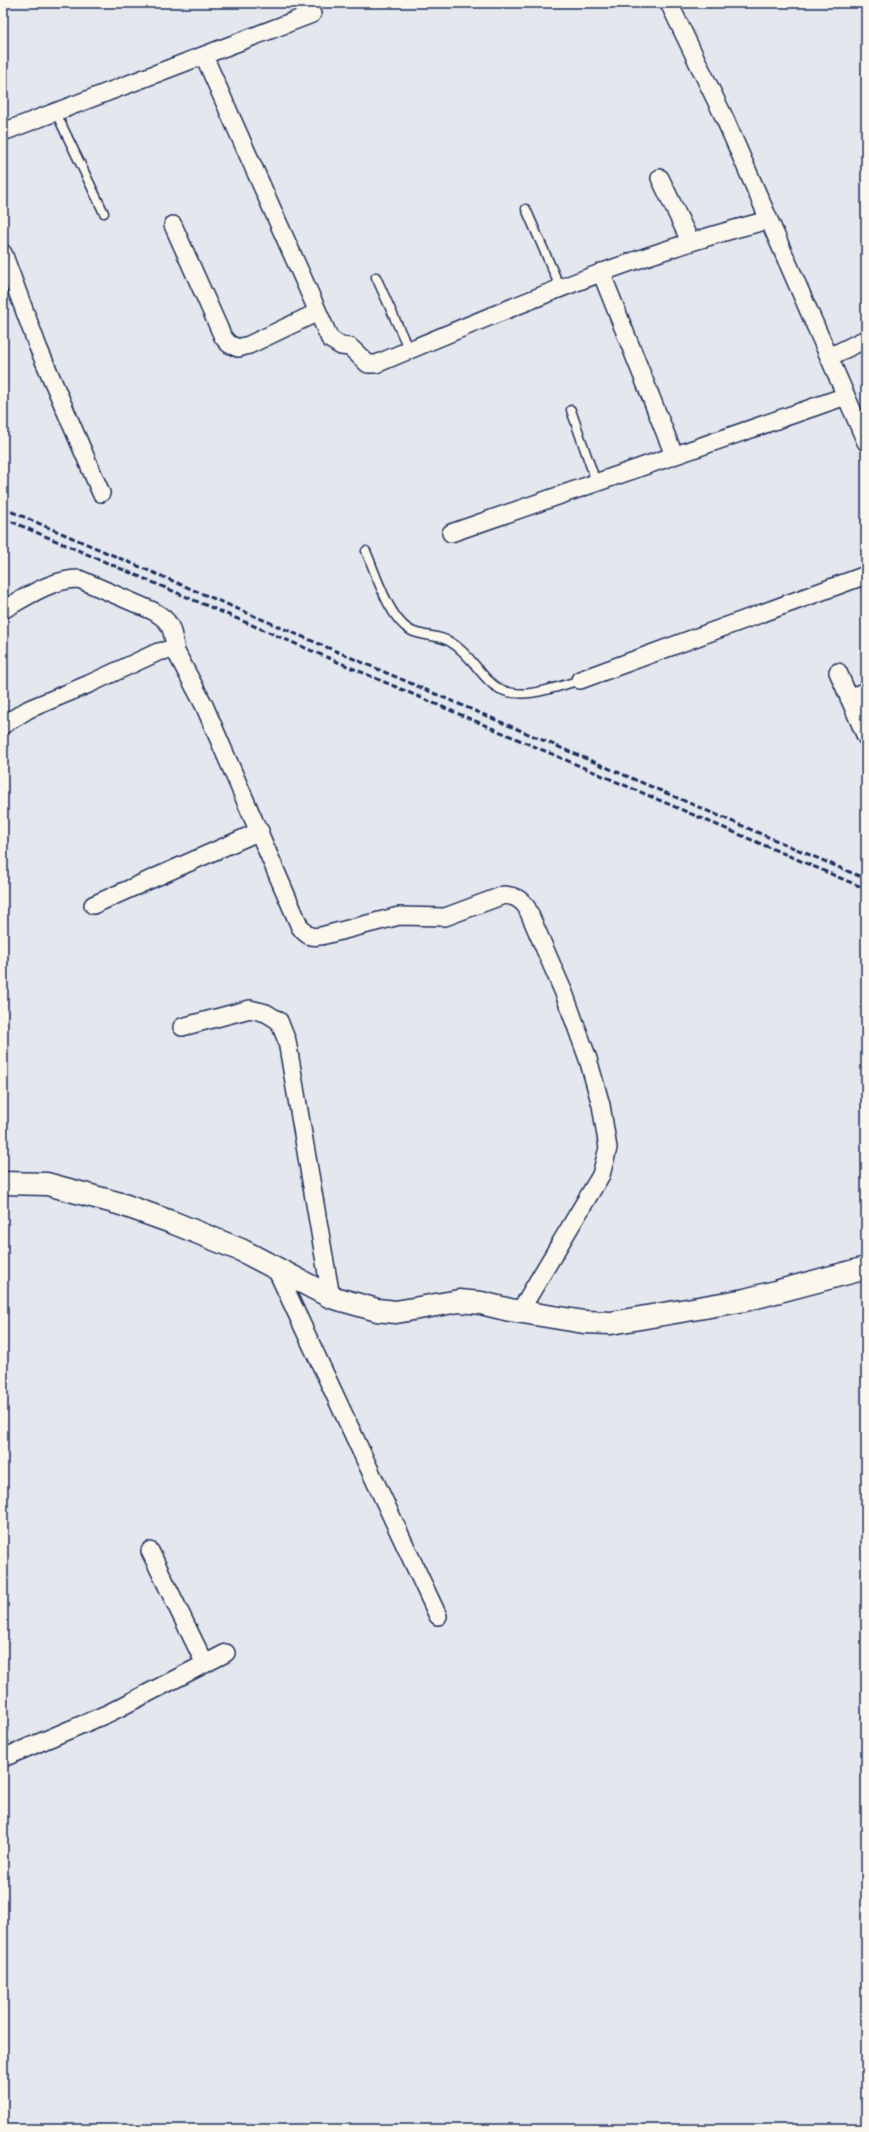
<svg xmlns="http://www.w3.org/2000/svg" width="869" height="2132" viewBox="0 0 869 2132" font-family="'Indie Flower',sans-serif">
	<style>
		.lines { fill: none; stroke-linecap: round; stroke-linejoin: round }
		.lane-casing { stroke: #1b2f5e; stroke-width: 11 }
		.street-casing { stroke: #1b2f5e; stroke-width: 20 }
		.secondary-casing { stroke: #1b2f5e; stroke-width: 25 }
		.lane { stroke: #fbf7ec; stroke-width: 8 }
		.street { stroke: #fbf7ec; stroke-width: 17 }
		.secondary { stroke: #fbf7ec; stroke-width: 22 }
		.rail { stroke: #1b2f5e; stroke-width: 3; stroke-dasharray: 6 3; stroke-linecap: butt }
	</style>
	<rect width="100%" height="100%" fill="#e4e7ee"/>
	<filter id="ink" filterUnits="userSpaceOnUse"><feTurbulence type="fractalNoise" baseFrequency=".025" numOctaves="2"/><feDisplacementMap in="SourceGraphic" scale="8" xChannelSelector="R" yChannelSelector="G"/><feConvolveMatrix kernelMatrix="1 2 1 2 8 2 1 2 1" color-interpolation-filters="sRGB"/></filter>
	<g filter="url(#ink)">
		<g class="lines">
			<g class="lane-casing">
				<path id="lane" d="M 56,113 L 104,213
					M 526,209 L 560,287
					M 376,277 L 409,350
					M 571,410 L 596,482
					M 366,551 C 376,574 390,623 414,632 C 427,637 441,635 452,643 C 467,652 476,668 488,680 C 511,706 553,688 580,680"/>
			</g>
			<g class="street-casing">
				<path id="street" d="M 669,3 L 724,117 L 829,357
					M 204,56 L 330,339 L 341,346 L 350,347 L 368,364 L 376,364 C 505,310 633,254 769,220
					M 3,132 L 312,14
					M 660,178 L 690,241
					M 173,225 L 223,337 L 229,344 L 238,348 L 249,345 L 318,312
					M 3,253 L 38,347 L 101,493
					M 601,272 L 674,455
					M 866,339 L 829,357 L 866,442
					M 451,533 L 846,396
					M 3,610 C 26,597 52,579 79,579 L 153,611 C 173,622 172,630 176,652
					M 838,672 L 866,737
					M 580,680 L 866,575
					M 849,698 L 866,691
					M 3,725 L 29,709 L 89,684 L 158,652 L 168,650 L 176,652 L 204,705 L 300,927 C 306,935 310,938 321,936 L 399,916 L 445,917 L 504,895 C 515,896 521,899 527,908 L 564,993 L 588,1059 L 601,1105 L 608,1148 L 601,1175 L 520,1311
					M 93,905 L 260,831
					M 182,1027 L 250,1009 L 266,1013 L 279,1021 L 287,1041 L 331,1297
					M 276,1269 L 438,1616
					M 150,1551 L 205,1664
					M 3,1758 L 109,1713 L 226,1653"/>
			</g>
			<g class="secondary-casing">
				<path id="secondary" d="M 3,1183 L 47,1184 L 121,1204 L 174,1223 L 241,1250 L 331,1297 L 377,1310 L 396,1312 L 459,1301 L 481,1303 L 510,1310 L 584,1322 L 611,1323 L 745,1300 L 866,1268"/>
			</g>
			<use href="#lane" class="lane"/>
			<use href="#street" class="street"/>
			<use href="#secondary" class="secondary"/>
			<path class="rail" d="M 3,508 L 866,879
				M 3,518 L 866,889"/>
		</g>
	</g>
	<rect width="869" height="2132" fill="none" stroke="#fbf7ec" stroke-width="16"/>
	<rect x="8" y="8" width="853" height="2116" fill="none" stroke="#1b2f5e" stroke-width="1.5" filter="url(#ink)"/>
</svg>
